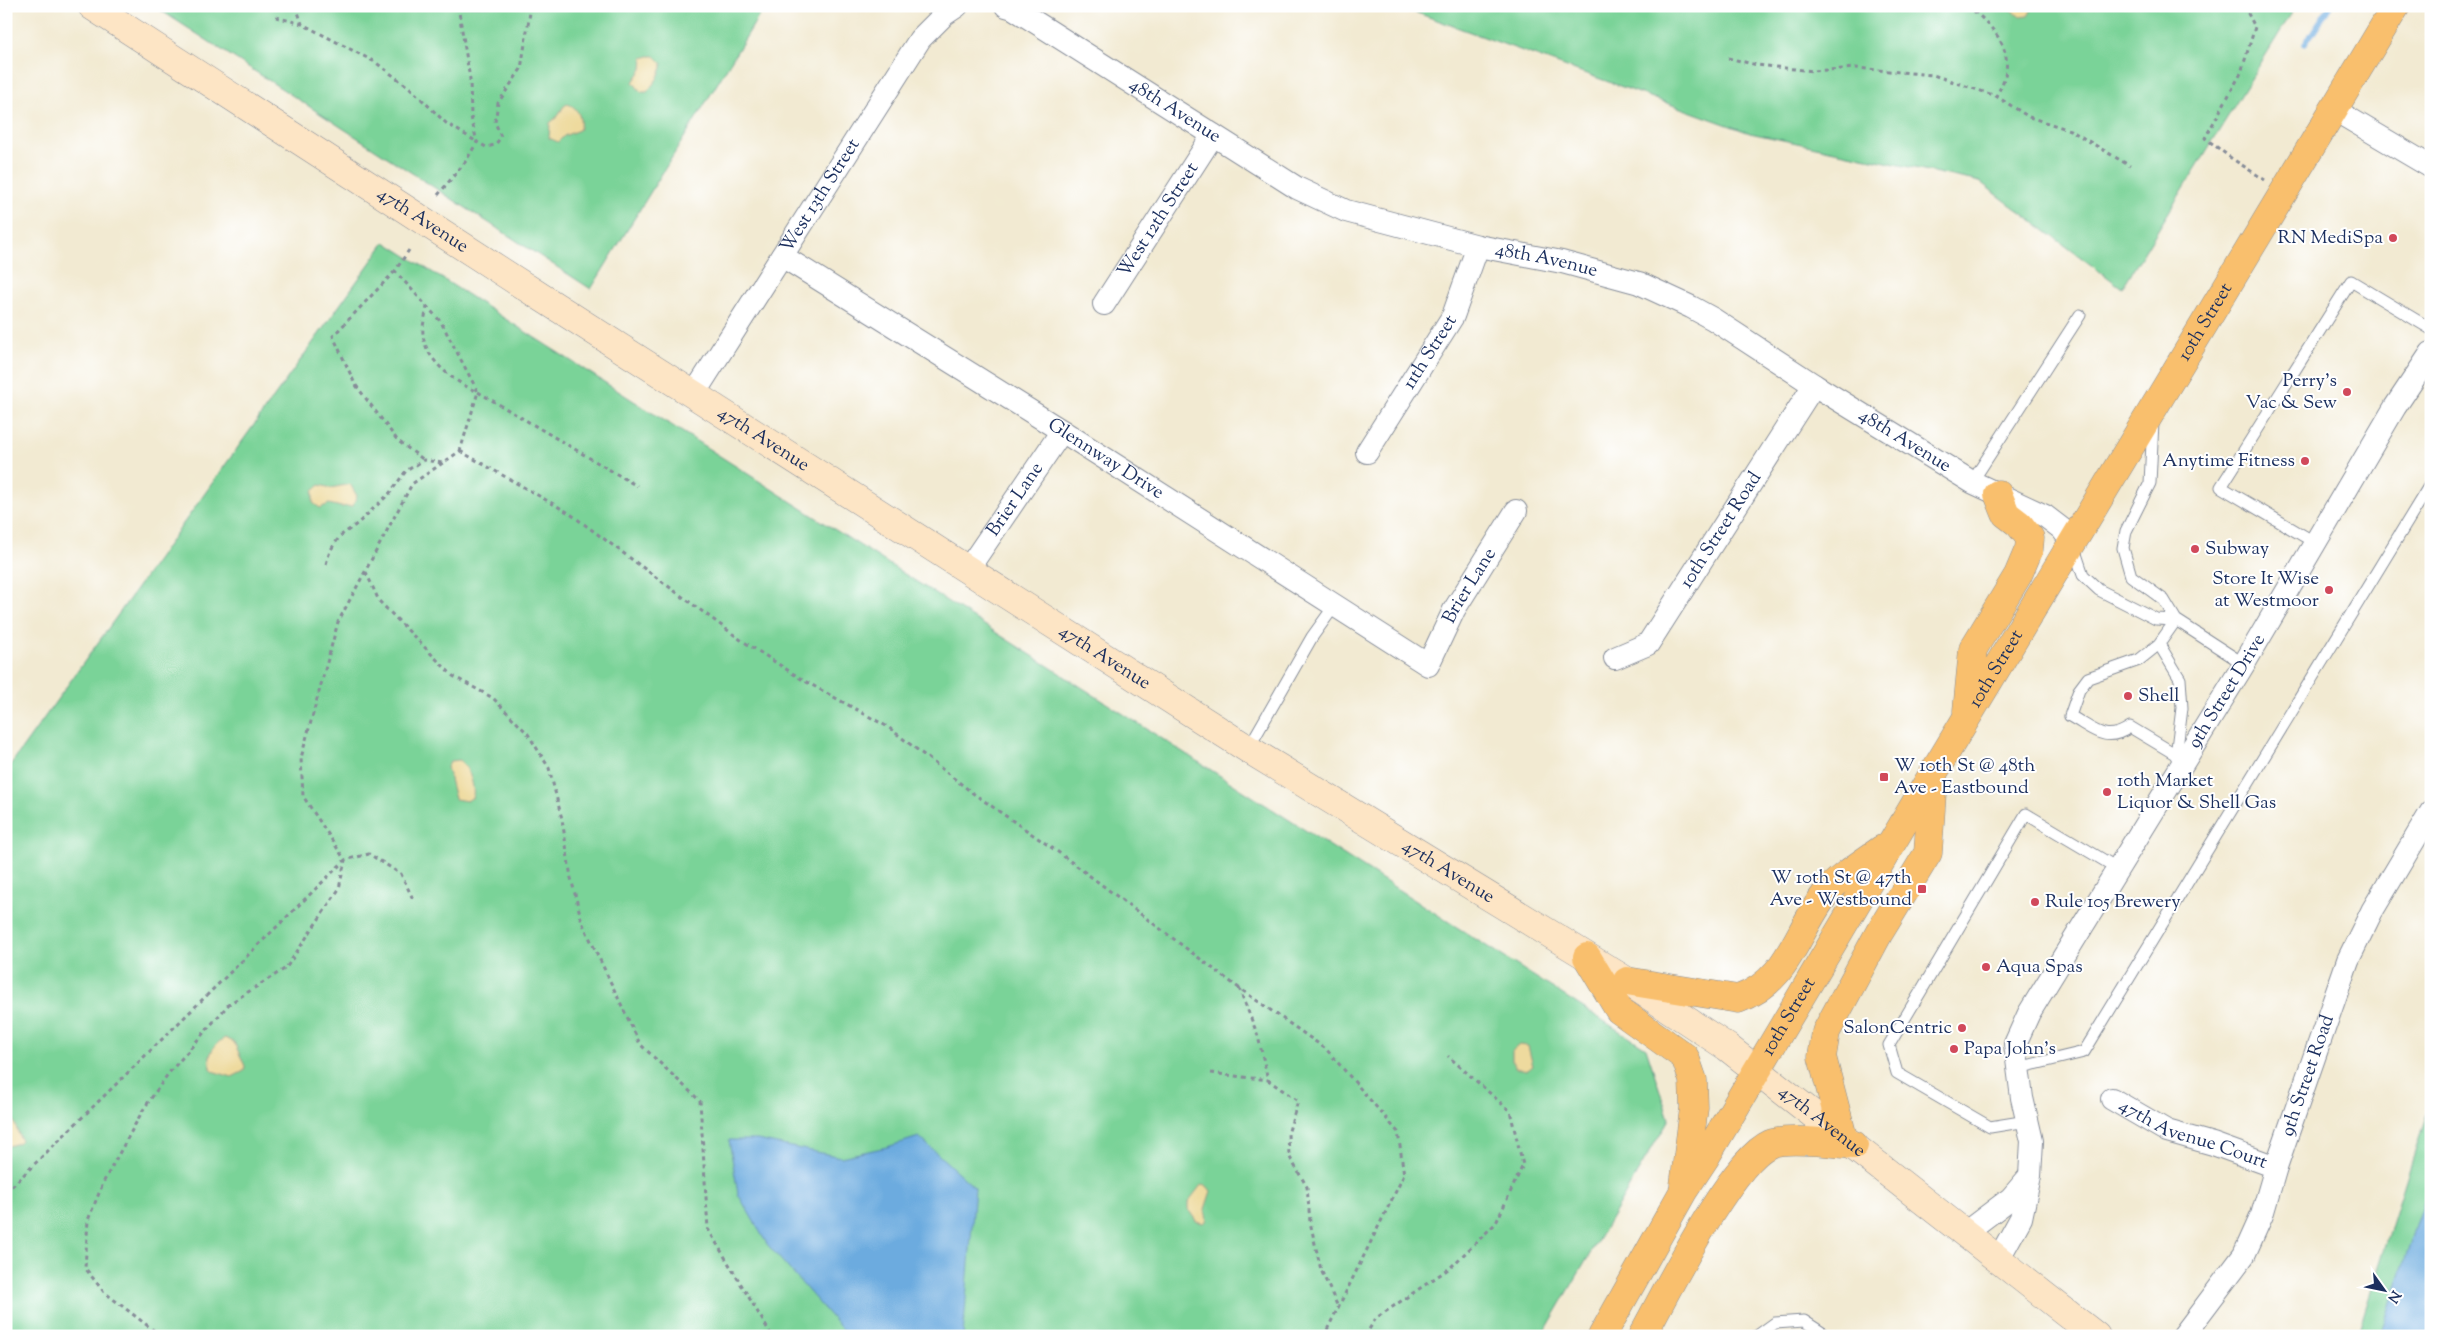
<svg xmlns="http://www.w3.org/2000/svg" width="2437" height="1342" viewBox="0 0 2437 1342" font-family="'Sorts Mill Goudy',serif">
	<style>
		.green { fill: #7ad398; stroke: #4a817b }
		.sand { fill: #eeda9e; stroke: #84847e }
		.water { fill: #6cabdf; stroke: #446d9e }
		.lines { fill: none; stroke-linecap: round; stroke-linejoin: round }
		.stream { stroke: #6cabdf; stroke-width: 5.5 }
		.lane-casing { stroke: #868c98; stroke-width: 13 }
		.street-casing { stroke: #868c98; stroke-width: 24 }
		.secondary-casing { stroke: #868c98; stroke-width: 29 }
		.primary-casing { stroke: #868c98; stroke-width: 29 }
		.path { stroke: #868c98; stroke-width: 3; stroke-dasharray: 4 4; stroke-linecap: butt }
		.lane { stroke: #fff; stroke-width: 11 }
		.street { stroke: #fff; stroke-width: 22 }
		.secondary { stroke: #fde5c5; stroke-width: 28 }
		.primary { stroke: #f9bf6d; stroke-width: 28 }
		.poi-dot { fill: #d1495b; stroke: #fff; stroke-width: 2 }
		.labels { text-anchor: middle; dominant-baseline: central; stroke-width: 4; stroke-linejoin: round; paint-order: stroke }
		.street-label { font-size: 19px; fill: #1b2f5e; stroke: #fff }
		.poi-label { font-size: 19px; fill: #1b2f5e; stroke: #fff; text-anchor: start }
	</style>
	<rect width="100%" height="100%" fill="#fff"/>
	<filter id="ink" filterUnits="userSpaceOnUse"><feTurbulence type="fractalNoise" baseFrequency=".02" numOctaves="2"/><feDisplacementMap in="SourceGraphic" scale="10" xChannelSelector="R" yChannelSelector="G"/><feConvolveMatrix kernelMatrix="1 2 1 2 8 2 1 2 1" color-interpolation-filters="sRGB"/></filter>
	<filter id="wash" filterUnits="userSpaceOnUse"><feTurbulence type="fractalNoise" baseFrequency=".0096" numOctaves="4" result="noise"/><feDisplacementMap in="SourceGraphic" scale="20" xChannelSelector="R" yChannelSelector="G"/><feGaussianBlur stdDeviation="1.12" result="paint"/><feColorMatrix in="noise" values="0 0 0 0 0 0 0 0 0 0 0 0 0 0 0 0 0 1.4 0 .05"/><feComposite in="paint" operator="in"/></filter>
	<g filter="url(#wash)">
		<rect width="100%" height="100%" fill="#f2ead2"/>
		<path class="green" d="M 154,6 L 765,6 L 591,289 Z
			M 1398,6 L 2296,6 L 2122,288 L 1980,182 L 1750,133 Z
			M 385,242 L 1646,1048 L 1669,1119 L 1542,1336 L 6,1336 L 6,771 Z
			M 2431,1101 L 2431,1336 L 2357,1336 Z"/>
		<path class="sand" d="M 2008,6 L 2030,6 L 2031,11 L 2028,16 L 2020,17 Z
			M 649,56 L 655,56 L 662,63 L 662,68 L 657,79 L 647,92 L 641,92 L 633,82 L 642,69 L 643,58 Z
			M 567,104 C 578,106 583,120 579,130 L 564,136 L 558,142 L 549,138 L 550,123 L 559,115 L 563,107 Z
			M 350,484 L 357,496 L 353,506 L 341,507 L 329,504 L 320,508 L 313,503 L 313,491 L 320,485 L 331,488 Z
			M 460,760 C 469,769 475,785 473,797 L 467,801 L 455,799 L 447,767 L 450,761 Z
			M 225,1038 L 234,1042 L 245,1066 L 244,1071 L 232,1077 L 212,1071 C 206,1057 212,1045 225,1038 Z
			M 1519,1045 L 1528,1046 L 1533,1066 L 1528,1070 L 1516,1068 L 1512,1061 L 1512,1051 Z
			M 8,1118 L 13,1119 L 21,1140 L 18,1143 L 6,1147 Z
			M 1201,1185 L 1207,1186 L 1211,1191 L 1205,1209 L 1207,1220 L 1203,1223 L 1196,1221 L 1188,1209 L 1188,1202 Z"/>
		<path class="water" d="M 919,1137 L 975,1188 L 963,1336 L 848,1336 L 767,1244 L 738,1194 L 729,1140 L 757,1140 L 841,1157 L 887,1147 Z
			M 2431,1180 L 2431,1336 L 2380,1336 Z"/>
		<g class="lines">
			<path class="stream" d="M 2305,44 L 2330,6"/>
		</g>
	</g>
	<g filter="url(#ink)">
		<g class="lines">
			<g class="lane-casing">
				<path id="lane" d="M 2153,422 L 2150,483 L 2126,531 L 2123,548 L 2131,576 L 2164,600 L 2176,620 L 2244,664
					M 1972,482 L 2080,315
					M 2314,542 L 2221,487 L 2351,281 L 2431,329
					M 2073,545 L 2083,575 L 2099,590 L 2156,619 L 2176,620
					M 2176,620 L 2159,644 L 2139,660 L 2088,678 L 2079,690 L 2070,716 C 2094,729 2105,744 2130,727 L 2185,760
					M 2159,644 L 2180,679 L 2182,708 L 2176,756
					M 1248,749 L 1312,637 L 1335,605
					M 2018,1068 L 2084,1052 L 2431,483
					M 2027,1121 L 1990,1127 L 1897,1073 L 1889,1045 L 2026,814 L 2117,868
					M 1757,1336 L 1775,1323 L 1804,1321 L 1827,1336"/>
			</g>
			<g class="street-casing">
				<g id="street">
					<path id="s1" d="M 1006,6 L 1013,8 L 1297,188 L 1346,211 L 1478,246 L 1562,262 L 1639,283 L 1691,307 L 1713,319 L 1814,385 L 1972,482 L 2045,516 L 2062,529 L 2073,544"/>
					<path d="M 2333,109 L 2431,167"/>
					<path id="s2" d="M 782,256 L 1062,431 L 1428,665 L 1454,610 L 1516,511"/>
					<path id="s3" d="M 1104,304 L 1213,135"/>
					<path id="s4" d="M 694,394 L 920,39 L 945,14 L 957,6"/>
					<path id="s5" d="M 1367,452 L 1453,316 L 1478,246"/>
					<path id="s6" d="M 968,569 L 1062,431"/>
					<path id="s7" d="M 1615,658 L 1648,644 L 1814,385"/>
					<path id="s8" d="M 2112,1099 L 2167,1131 L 2213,1144 L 2276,1167"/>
					<path d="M 1966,1232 L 2011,1198 L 2029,1177"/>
					<path id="s9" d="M 1999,1258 L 2021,1218 L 2030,1176 L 2032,1141 L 2022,1098 L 2015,1044 L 2029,1013 L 2244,664 L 2395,407 L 2431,353"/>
					<path id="s10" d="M 2183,1336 L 2244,1255 L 2262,1215 L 2276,1167 L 2348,960 L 2372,911 L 2431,812"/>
				</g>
			</g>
			<g class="secondary-casing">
				<g id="secondary">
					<path id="s11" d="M 92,6 L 541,297 L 1248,749 L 1627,981 L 1727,1047 L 2096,1336"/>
				</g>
			</g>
			<g class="primary-casing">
				<g id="primary">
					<path d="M 1967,711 L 1973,649 L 2018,575 L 2029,549 L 2030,538 L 2019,524 L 2006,514 L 1998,494"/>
					<path d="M 1587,957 L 1619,1010 L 1685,1057 L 1693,1080 L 1694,1108 L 1684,1185"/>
					<path d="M 1627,981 L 1738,999 C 1790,981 1796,930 1827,892 C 1838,878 1867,860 1882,849"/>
					<path d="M 1843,1137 L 1822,1057 L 1826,1032 L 1879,933 L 1928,853 L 1933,778"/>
					<path id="s12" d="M 1602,1336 L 1684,1190 L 1705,1158 L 1934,772 L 2396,6"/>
					<path d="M 1642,1336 C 1666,1293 1730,1162 1770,1144 C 1787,1137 1834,1143 1854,1145"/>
				</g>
			</g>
			<path class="path" d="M 296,6 L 302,24
				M 458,6 L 470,79 L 471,117 L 477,142
				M 2244,6 L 2255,27 L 2241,73 L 2205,138 L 2231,158 L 2265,180
				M 1974,11 C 2003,36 2018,60 1996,96
				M 276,17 L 302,24 L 375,62 L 410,88 L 446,123 L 477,142
				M 1728,58 L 1757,65 L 1813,71 L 1856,68 L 1933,75 L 1996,96 L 2029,117 L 2070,130 L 2130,166
				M 438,195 L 466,161 L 477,142 L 486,147 L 495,145 L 501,137 L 495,122 L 498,103 L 521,69 L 531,6
				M 395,271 L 333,336 L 355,384 L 398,441 L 424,460
				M 427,306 C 426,315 422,325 423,334 C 425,361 456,383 478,392 L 637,486
				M 460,451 L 569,513 L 741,640 L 803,680 L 888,727 L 974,794 L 1058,852 L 1239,988 L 1326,1049 L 1398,1132 L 1404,1175 L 1324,1336
				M 326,564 L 330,551 L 340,536 L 357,524 L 389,494 L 406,471 L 424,460 L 442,463
				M 366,572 L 379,601 L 453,676 L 493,698 L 528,734 L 549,768 L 562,819 L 571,878 L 582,922 L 640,1044 L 700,1101 L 708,1229 L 772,1336
				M 1239,988 L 1258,1036 L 1268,1080 L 1298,1101 L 1288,1134 L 1289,1156 L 1307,1187 L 1310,1222 L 1321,1270 L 1338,1307
				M 1211,1073 L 1268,1080
				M 6,1192 L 345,860 L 369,854 L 401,874 L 413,899
				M 161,1336 L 104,1292 L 85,1268 L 88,1220 L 104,1181 L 143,1110 L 168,1074 L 229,1004 L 286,968 L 339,889 L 345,860 L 303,796 L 301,758 L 338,622 L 412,484 L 460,451 L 478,392 L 441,322 L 395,271 L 409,250
				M 1365,1336 L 1376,1318 L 1450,1268 L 1496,1223 L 1523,1165 L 1510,1111 L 1448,1056"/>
			<use href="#lane" class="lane"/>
			<use href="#street" class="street"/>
			<use href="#secondary" class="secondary"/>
			<use href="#primary" class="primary"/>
		</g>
	</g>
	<g class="poi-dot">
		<circle cx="2393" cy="238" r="5"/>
		<circle cx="2347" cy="392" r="5"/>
		<circle cx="2305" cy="461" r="5"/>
		<circle cx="2195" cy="549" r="5"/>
		<circle cx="2329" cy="590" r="5"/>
		<circle cx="2128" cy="696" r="5"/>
		<rect x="1879" y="772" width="10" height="10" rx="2.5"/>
		<circle cx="2107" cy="792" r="5"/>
		<rect x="1917" y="884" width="10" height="10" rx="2.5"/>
		<circle cx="2035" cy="902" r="5"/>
		<circle cx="1986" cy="967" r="5"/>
		<circle cx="1962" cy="1028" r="5"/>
		<circle cx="1954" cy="1049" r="5"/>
	</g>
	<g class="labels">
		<g class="street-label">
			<text stroke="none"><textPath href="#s1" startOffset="199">48th Avenue</textPath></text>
			<text stroke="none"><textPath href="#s4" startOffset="235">West 13th Street</textPath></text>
			<text stroke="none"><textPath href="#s3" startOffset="100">West 12th Street</textPath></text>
			<text stroke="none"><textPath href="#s11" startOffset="394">47th Avenue</textPath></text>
			<text stroke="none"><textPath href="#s1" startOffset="604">48th Avenue</textPath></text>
			<text stroke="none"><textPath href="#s12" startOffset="1180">10th Street</textPath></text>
			<text stroke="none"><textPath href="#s5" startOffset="118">11th Street</textPath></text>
			<text stroke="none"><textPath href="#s11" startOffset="799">47th Avenue</textPath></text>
			<text stroke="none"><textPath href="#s1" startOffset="1009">48th Avenue</textPath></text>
			<text stroke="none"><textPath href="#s2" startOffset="382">Glennway Drive</textPath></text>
			<text stroke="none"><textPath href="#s6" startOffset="84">Brier Lane</textPath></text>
			<text stroke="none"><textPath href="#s7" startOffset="171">10th Street Road</textPath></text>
			<text stroke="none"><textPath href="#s2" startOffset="854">Brier Lane</textPath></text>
			<text stroke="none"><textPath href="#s11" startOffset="1204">47th Avenue</textPath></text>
			<text stroke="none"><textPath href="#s12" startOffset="775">10th Street</textPath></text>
			<text stroke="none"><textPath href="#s9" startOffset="634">9th Street Drive</textPath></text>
			<text stroke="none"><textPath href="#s11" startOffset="1609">47th Avenue</textPath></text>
			<text stroke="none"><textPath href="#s12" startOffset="370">10th Street</textPath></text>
			<text stroke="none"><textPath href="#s10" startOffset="292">9th Street Road</textPath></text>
			<text stroke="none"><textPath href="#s11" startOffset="2059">47th Avenue</textPath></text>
			<text stroke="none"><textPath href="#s8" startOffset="89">47th Avenue Court</textPath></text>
		</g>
		<g class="poi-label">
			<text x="2383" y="238" text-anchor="end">RN MediSpa</text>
			<text x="2337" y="381" text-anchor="end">Perry's<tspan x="2337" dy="22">Vac &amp; Sew</tspan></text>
			<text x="2295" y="461" text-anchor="end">Anytime Fitness</text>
			<text x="2205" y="549">Subway</text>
			<text x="2319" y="579" text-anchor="end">Store It Wise<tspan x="2319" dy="22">at Westmoor</tspan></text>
			<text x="2138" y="696">Shell</text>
			<text x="1894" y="766">W 10th St @ 48th<tspan x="1894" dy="22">Ave - Eastbound</tspan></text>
			<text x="2117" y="781">10th Market<tspan x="2117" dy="22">Liquor &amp; Shell Gas</tspan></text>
			<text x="1912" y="878" text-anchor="end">W 10th St @ 47th<tspan x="1912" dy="22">Ave - Westbound</tspan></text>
			<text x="2045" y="902">Rule 105 Brewery</text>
			<text x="1996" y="967">Aqua Spas</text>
			<text x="1952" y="1028" text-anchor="end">SalonCentric</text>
			<text x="1964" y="1049">Papa John's</text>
		</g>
	</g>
	<rect width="2437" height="1342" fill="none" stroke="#fff" stroke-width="25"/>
	<g transform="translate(2384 1290) rotate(123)" stroke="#ffffff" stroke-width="4" paint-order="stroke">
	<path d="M0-4L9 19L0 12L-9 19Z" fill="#1b2f5e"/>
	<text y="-8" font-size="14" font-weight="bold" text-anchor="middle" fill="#1b2f5e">N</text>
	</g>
</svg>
